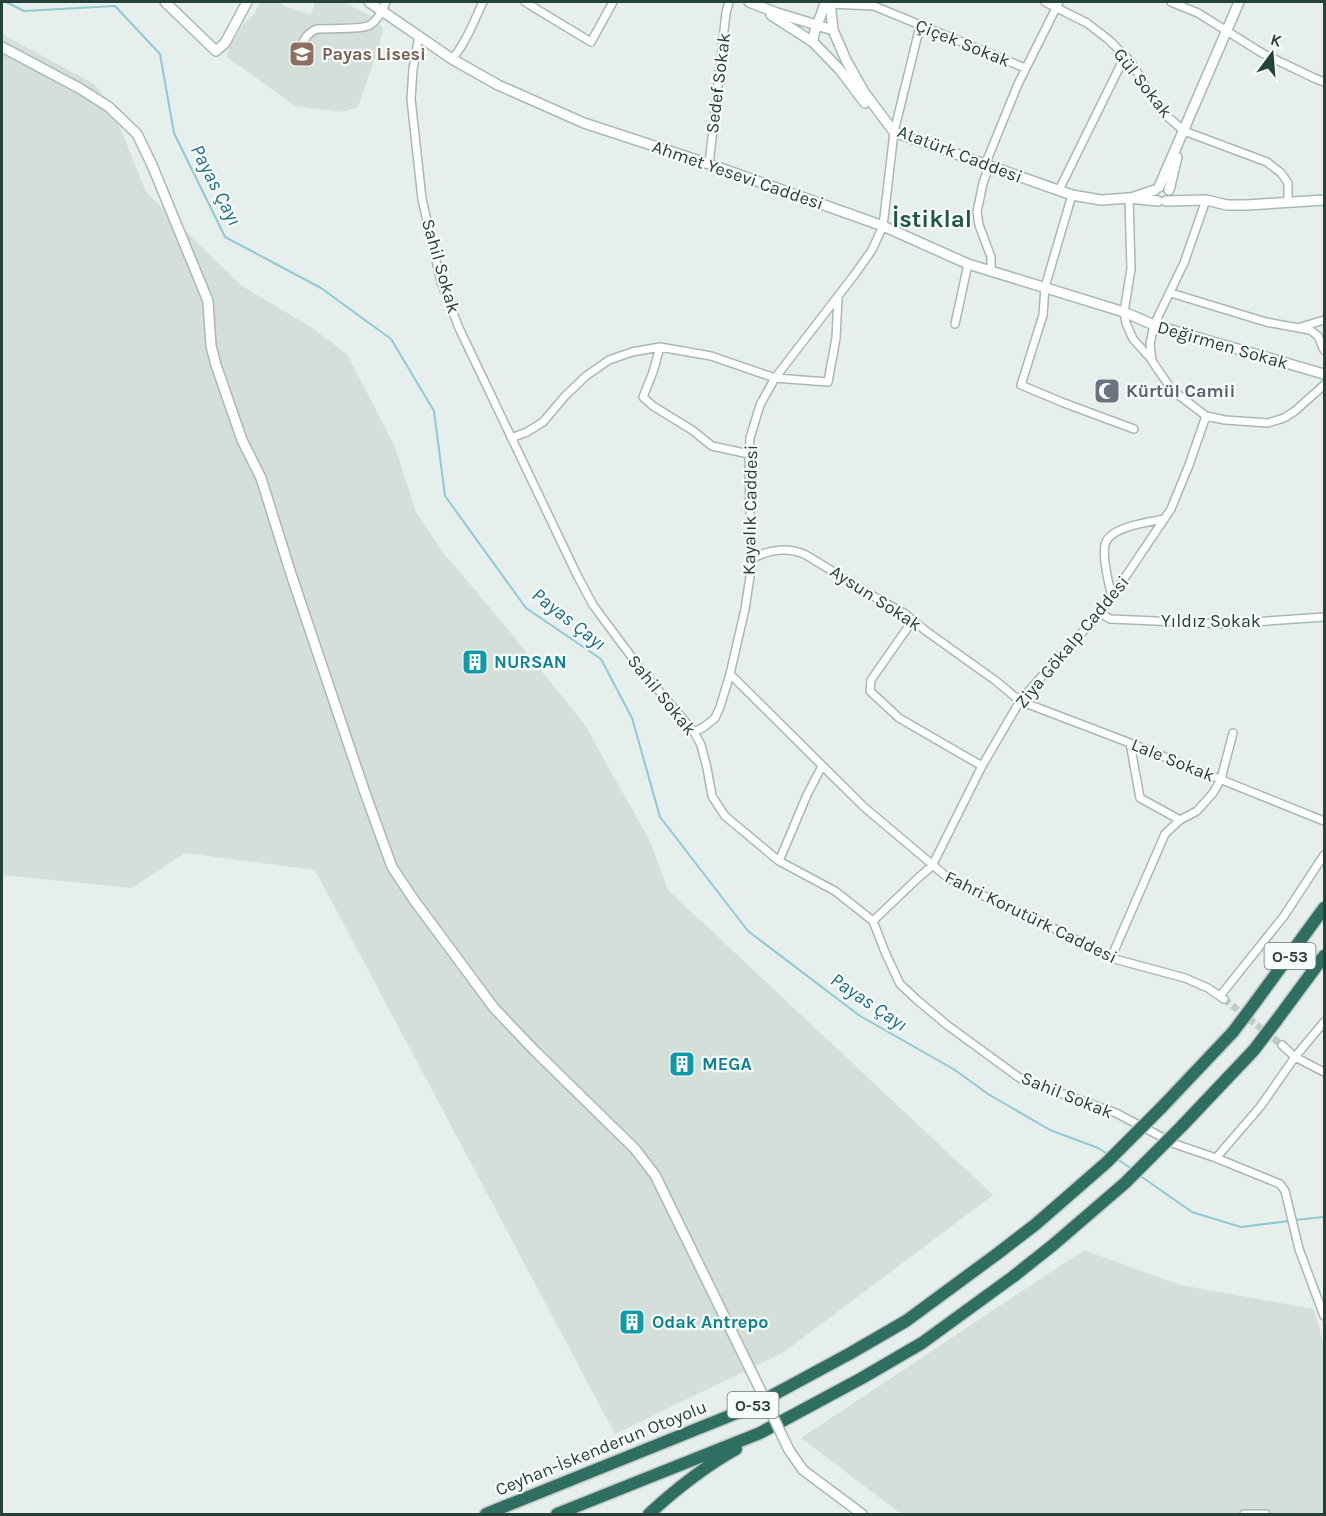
<svg xmlns="http://www.w3.org/2000/svg" width="1326" height="1516" viewBox="0 0 1326 1516" font-family="Karla,sans-serif">
	<style>
		.built { fill: #d4dfda }
		.lines { fill: none; stroke-linecap: round; stroke-linejoin: round }
		.stream { stroke: #8ec9d4; stroke-width: 2 }
		.street-tunnel { stroke: #bfccc8; stroke-width: 7; stroke-dasharray: 7 3.5; stroke-linecap: butt }
		.street-casing { stroke: #a8b8b2; stroke-width: 10 }
		.secondary-casing { stroke: #a4bbb3; stroke-width: 12 }
		.highway-casing { stroke: #c2cac8; stroke-width: 15 }
		.street { stroke: #fff; stroke-width: 7 }
		.secondary { stroke: #fff; stroke-width: 9 }
		.highway { stroke: #2f6f62; stroke-width: 12 }
		.secondary-bridge-casing { stroke: #a4bbb3; stroke-width: 12; stroke-linecap: butt }
		.highway-bridge-casing { stroke: #c2cac8; stroke-width: 15; stroke-linecap: butt }
		.secondary-bridge { stroke: #fff; stroke-width: 9 }
		.highway-bridge { stroke: #2f6f62; stroke-width: 12 }
		.labels { text-anchor: middle; dominant-baseline: central; stroke-width: 4.5; stroke-linejoin: round; paint-order: stroke }
		.shield { fill: #f7fbf9; stroke: #637a73; stroke-width: 1.5 }
		.shield-label { font-size: 16px; font-weight: bold; fill: #24423a }
		.street-label { font-size: 18px; fill: #24423a; stroke: #f7fbf9 }
		.education-label { font-size: 18px; font-weight: bold; fill: #785e54; stroke: #f7fbf9; text-anchor: start }
		.worship-label { font-size: 18px; font-weight: bold; fill: #5b616d; stroke: #f7fbf9; text-anchor: start }
		.culture-label { font-size: 18px; font-weight: bold; fill: #0d838f; stroke: #f7fbf9; text-anchor: start }
		.water-label { font-size: 20px; font-style: italic; fill: #1c6f80; stroke: #f7fbf9 }
		.district-label { font-size: 24px; font-weight: bold; fill: #1f5548; stroke: #f7fbf9 }
	</style>
	<rect width="100%" height="100%" fill="#e6efeb"/>
	<path class="built" d="M 260,2 L 279,2 L 285,6 L 311,15 L 315,2 L 343,2 L 375,18 L 383,29 L 379,46 L 358,107 L 342,112 L 295,106 L 227,57 L 228,50 L 242,26 L 254,14 Z
		M 2,34 L 94,84 L 111,105 L 146,192 L 242,286 L 311,327 L 347,354 L 395,447 L 416,512 L 444,554 L 491,609 L 583,722 L 650,841 L 668,890 L 993,1195 L 784,1352 L 615,1434 L 315,870 L 185,853 L 132,888 L 2,875 Z
		M 1084,1250 L 1180,1285 L 1314,1309 L 1324,1345 L 1324,1514 L 901,1514 L 801,1438 Z"/>
	<g class="lines">
		<path class="stream" d="M 6,2 L 24,11 L 115,6 L 160,54 L 174,133 L 225,237 L 321,288 L 391,339 L 434,411 L 445,496 L 526,608 L 601,659 L 632,718 L 660,817 L 748,931 L 860,1016 L 955,1070 L 988,1094 L 1050,1130 L 1098,1148 L 1109,1155
			M 1117,1159 L 1132,1169
			M 1139,1175 L 1192,1212 L 1241,1227 L 1289,1221
			M 1295,1220 L 1323,1217 L 1324,1218"/>
		<path class="street-tunnel" d="M 1224,999 L 1282,1045"/>
		<g class="street-casing">
			<path id="street" d="M 525,2 L 591,42 L 613,2
				M 1045,2 L 1087,23 L 1109,40 L 1131,62 L 1160,110 L 1184,131 L 1267,162 L 1281,173 L 1288,183 L 1288,202
				M 1171,2 L 1198,13 L 1262,53 L 1314,78 L 1324,82
				M 830,4 L 874,6 L 1025,68
				M 419,36 L 413,69 L 411,99 L 422,199 L 441,282 L 459,328 L 577,575 L 593,605 L 642,671 L 694,732 L 701,745 L 707,768 L 712,796 L 725,816 L 779,861 L 835,891 L 873,921 L 885,952 L 900,984 L 916,999 L 947,1025 L 1021,1079 L 1116,1113 L 1175,1144 L 1216,1158 L 1280,1184 L 1285,1191 L 1299,1249 L 1324,1316
				M 298,52 C 303,42 306,33 317,29 C 328,28 362,30 370,25 C 378,20 383,10 386,2
				M 452,59 C 466,43 474,21 483,2
				M 709,164 L 726,13 L 729,2
				M 985,165 L 1018,84 L 1059,2
				M 989,166 L 983,183 L 977,212 L 979,225 L 991,257 L 991,272
				M 1059,190 L 1125,56
				M 1072,195 L 1045,287 L 1043,315 L 1021,385 L 1064,403 L 1134,429
				M 1129,198 L 1131,269 L 1124,312 L 1126,323 L 1133,339 L 1152,360
				M 1206,200 L 1184,263 L 1154,325 L 1150,344 L 1152,361 L 1172,390 L 1206,416 L 1225,420 L 1268,423 L 1284,418 L 1295,411 L 1324,385
				M 1171,293 L 1266,322 L 1310,330 L 1318,336 L 1324,350
				M 955,324 L 968,264
				M 1301,327 L 1324,320
				M 660,347 L 653,372 L 643,397 L 653,406 L 692,430 L 712,446 L 749,454
				M 511,438 L 527,432 L 543,422 L 565,396 L 586,376 L 609,360 L 632,352 L 660,347 L 711,356 L 775,378 L 828,382 L 836,338 L 838,297
				M 751,560 C 767,549 788,547 806,555 L 878,599 L 904,613 L 926,631 L 996,681 L 1020,701 L 1130,743 L 1324,821
				M 1112,597 C 1109,585 1102,557 1105,545 C 1108,527 1149,522 1164,519
				M 1100,613 L 1110,619 L 1225,624 L 1324,617
				M 913,620 L 871,680 L 870,691 L 899,718 L 982,766
				M 730,674 L 864,807 L 947,877 L 968,889 L 1034,918 L 1111,958 L 1185,978 L 1208,988 L 1224,999
				M 694,732 L 704,727 L 715,718 L 720,707 L 730,674 L 745,609 L 751,570 L 749,454 L 750,438 L 760,405 L 775,378 L 855,274 L 872,250 L 883,226 L 894,132 L 920,26
				M 1130,743 L 1140,798 L 1180,820 L 1197,811 L 1213,793 L 1221,779 L 1233,733
				M 779,861 L 807,795 L 822,766
				M 873,921 L 918,878 L 932,866 L 982,766 L 1020,701 L 1058,658 L 1103,610 L 1171,509 L 1189,465 L 1206,416
				M 1111,958 L 1165,834 L 1180,820
				M 1220,996 L 1284,916 L 1324,855
				M 1282,1045 L 1295,1057 L 1324,1072
				M 1216,1158 L 1260,1107 L 1295,1057 L 1324,1022
				M 1244,1514 L 1266,1514"/>
		</g>
		<g class="secondary-casing">
			<path id="secondary" d="M 165,2 L 216,51 L 225,43 L 247,2
				M 369,2 L 452,59 L 498,85 L 584,123 L 709,164 L 883,226 L 968,264 L 1124,312 L 1154,325 L 1324,374
				M 749,2 L 777,13 L 833,30 L 846,60 L 864,92 L 894,132 L 1072,195 L 1101,200 L 1129,198 L 1158,201
				M 830,2 L 833,30
				M 771,15 L 813,42 L 840,70 L 865,103
				M 813,42 C 813,28 823,15 825,2
				M 2,47 L 79,88 L 109,107 L 137,134 L 152,165 L 208,301 L 211,346 L 216,365 L 242,440 L 261,478 L 292,577 L 364,790 L 392,867 L 414,900 L 494,1008 L 534,1050 L 635,1149 L 655,1175 L 754,1377
				M 1159,187 L 1239,2
				M 1169,190 L 1177,157
				M 1134,197 L 1155,190
				M 1166,201 L 1206,200 L 1227,205 L 1247,205 L 1324,200
				M 789,1450 L 803,1470 L 862,1514"/>
		</g>
		<g class="highway-casing">
			<path id="highway" d="M 1254,1004 L 1324,908
				M 1276,1021 L 1324,956
				M 1162,1107 L 1233,1032
				M 1182,1126 L 1254,1050
				M 486,1514 L 749,1408 L 849,1354 L 906,1321 L 997,1254
				M 557,1514 L 760,1433 L 862,1378 L 922,1343 L 1014,1276
				M 649,1514 C 676,1489 704,1467 736,1449"/>
		</g>
		<use href="#street" class="street"/>
		<use href="#secondary" class="secondary"/>
		<use href="#highway" class="highway"/>
		<g class="secondary-bridge-casing">
			<path id="secondary-bridge" d="M 754,1377 L 789,1450"/>
		</g>
		<g class="highway-bridge-casing">
			<path id="highway-bridge" d="M 1233,1032 L 1254,1004
				M 1254,1050 L 1276,1021
				M 997,1254 L 1036,1224 L 1106,1163 L 1162,1107
				M 1014,1276 L 1053,1245 L 1125,1183 L 1182,1126"/>
		</g>
		<use href="#secondary-bridge" class="secondary-bridge"/>
		<use href="#highway-bridge" class="highway-bridge"/>
	</g>
	<defs>
		<g id="school-square" transform="scale(1.35)"><rect x="-9" y="-9" width="18" height="18" rx="4" fill="#8d6e63" stroke="#f7fbf9"/><path d="M0-5L7-2L0 1L-7-2ZM-4 1L0 2.5L4 1V4Q0 6-4 4Z" fill="#fff"/></g>
		<g id="mosque-square" transform="scale(1.35)"><rect x="-9" y="-9" width="18" height="18" rx="4" fill="#6b7280" stroke="#f7fbf9"/><path d="M3.5-4.9A6 6 0 1 0 3.5 4.9A5 5 0 1 1 3.5-4.9Z" fill="#fff"/></g>
		<g id="building-square" transform="scale(1.35)"><rect x="-9" y="-9" width="18" height="18" rx="4" fill="#0f9aa8" stroke="#f7fbf9"/><path d="M-4-6H4V6H1V3H-1V6H-4ZM-2.5-4.3h1.7v1.8h-1.7ZM.8-4.3h1.7v1.8H.8ZM-2.5-1h1.7V.8h-1.7ZM.8-1h1.7V.8H.8Z" fill="#fff"/></g>
	</defs>
	<g fill-rule="evenodd">
		<use href="#school-square" x="302" y="54"/>
		<use href="#mosque-square" x="1107" y="391"/>
		<use href="#building-square" x="475" y="662"/>
		<use href="#building-square" x="682" y="1064"/>
		<use href="#building-square" x="632" y="1322"/>
	</g>
	<g class="labels">
		<g class="shield">
			<rect x="1264.5" y="943" width="51" height="26" rx="4.5"/>
			<rect x="727.5" y="1392" width="51" height="26" rx="4.5"/>
		</g>
		<g class="shield-label">
			<text x="1290" y="956">O-53</text>
			<text x="753" y="1405">O-53</text>
		</g>
		<g class="street-label">
			<text transform="translate(963 43) rotate(22)">Çiçek Sokak</text>
			<text transform="translate(718 83) rotate(-83)">Sedef Sokak</text>
			<text transform="translate(1143 83) rotate(52)">Gül Sokak</text>
			<text transform="translate(960 154) rotate(21)">Atatürk Caddesi</text>
			<text transform="translate(738 175) rotate(19)">Ahmet Yesevi Caddesi</text>
			<text transform="translate(441 266) rotate(74)">Sahil Sokak</text>
			<text transform="translate(1223 345) rotate(16)">Değirmen Sokak</text>
			<text transform="translate(750 510) rotate(-89)">Kayalık Caddesi</text>
			<text transform="translate(876 598) rotate(33)">Aysun Sokak</text>
			<text x="1211" y="621">Yıldız Sokak</text>
			<text transform="translate(1072 642) rotate(-50)">Ziya Gökalp Caddesi</text>
			<text transform="translate(662 695) rotate(51)">Sahil Sokak</text>
			<text transform="translate(1173 760) rotate(22)">Lale Sokak</text>
			<text transform="translate(1031 917) rotate(26)">Fahri Korutürk Caddesi</text>
			<text transform="translate(1067 1095) rotate(22)">Sahil Sokak</text>
			<text transform="translate(601 1448) rotate(-22)">Ceyhan-İskenderun Otoyolu</text>
		</g>
		<g class="education-label">
			<text x="322" y="54">Payas Lisesi</text>
		</g>
		<g class="worship-label">
			<text x="1126" y="391">Kürtül Camii</text>
		</g>
		<g class="culture-label">
			<text x="494" y="662">NURSAN</text>
			<text x="702" y="1064">MEGA</text>
			<text x="652" y="1322">Odak Antrepo</text>
		</g>
		<g class="water-label">
			<text transform="translate(216 185) rotate(63)">Payas Çayı</text>
			<text transform="translate(569 619) rotate(38)">Payas Çayı</text>
			<text transform="translate(869 1002) rotate(34)">Payas Çayı</text>
		</g>
		<g class="district-label">
			<text x="932" y="219">İstiklal</text>
		</g>
	</g>
	<rect width="1326" height="1516" fill="none" stroke="#24423a" stroke-width="6"/>
	<g transform="translate(1272 54) rotate(16)" stroke="#f7fbf9" stroke-width="4.5" paint-order="stroke">
	<path d="M0-4.5L10 22L0 15L-10 22Z" fill="#24423a"/>
	<text y="-9" font-size="16" font-weight="bold" text-anchor="middle" fill="#24423a">K</text>
	</g>
</svg>
